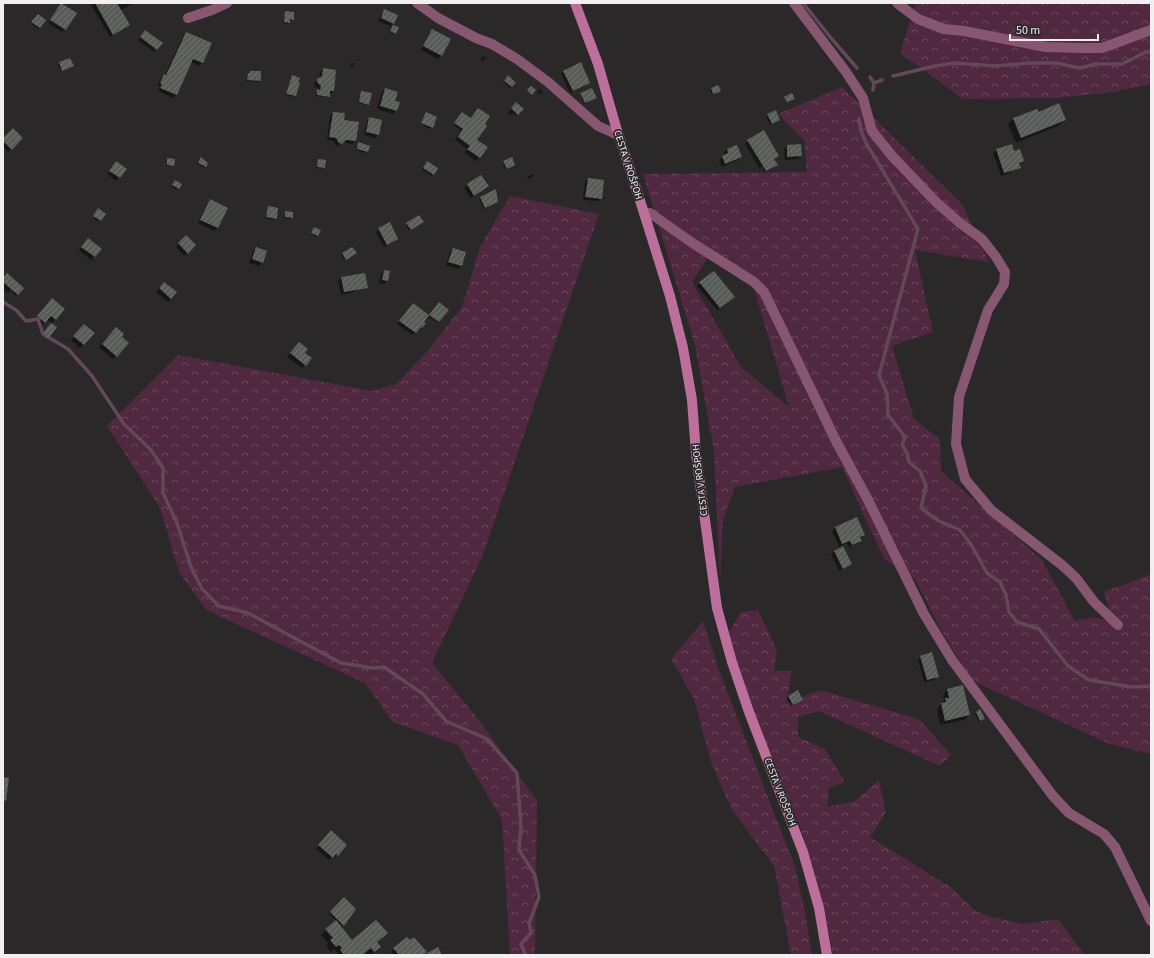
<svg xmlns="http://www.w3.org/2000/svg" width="1154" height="958" viewBox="0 0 1154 958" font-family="'Source Sans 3',sans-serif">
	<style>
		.forest { fill: url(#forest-crowns); fill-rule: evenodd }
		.shadow { fill: #0007 }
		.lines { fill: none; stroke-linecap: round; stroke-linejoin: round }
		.stream { stroke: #624858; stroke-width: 3.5 }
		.building { fill: url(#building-hatch) }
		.street { stroke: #875772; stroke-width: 10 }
		.secondary { stroke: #bc6f9b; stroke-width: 10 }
		.labels { text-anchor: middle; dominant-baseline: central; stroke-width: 3.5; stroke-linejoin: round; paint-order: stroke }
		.street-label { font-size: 10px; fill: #f2eff1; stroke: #2b282a }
	</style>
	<defs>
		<pattern id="forest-crowns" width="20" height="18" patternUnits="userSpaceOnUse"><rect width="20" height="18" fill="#502840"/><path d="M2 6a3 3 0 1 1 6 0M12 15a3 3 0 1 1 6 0" fill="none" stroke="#6a485c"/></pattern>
		<pattern id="building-hatch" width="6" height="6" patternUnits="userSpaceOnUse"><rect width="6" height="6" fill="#595d5a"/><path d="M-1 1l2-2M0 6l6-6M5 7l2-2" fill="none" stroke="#717572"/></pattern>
	</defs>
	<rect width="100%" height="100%" fill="#2b282a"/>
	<path class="forest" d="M 916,3 L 1151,3 L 1151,84 L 1114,92 L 1057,98 L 963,99 L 900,53 Z
		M 842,87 L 962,204 L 989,262 L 915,250 L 933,332 L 892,346 L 914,419 L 940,439 L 941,471 L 1042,560 L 1075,621 L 1094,617 L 1113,622 L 1104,592 L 1151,574 L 1151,754 L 1110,744 L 971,680 L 941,630 L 915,579 L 884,559 L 842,467 L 735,487 L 723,520 L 720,580 L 714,451 L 695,345 L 643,174 L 807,172 L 804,140 L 778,114 ZM 710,254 L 750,275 L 789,407 L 741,367 L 692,282 Z
		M 510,196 L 599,214 L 483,555 L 432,663 L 479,720 L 537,801 L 535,955 L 510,955 L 502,820 L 458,745 L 393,722 L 365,683 L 206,610 L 179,572 L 160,508 L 107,426 L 178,355 L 372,391 L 396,384 L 425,354 L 462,307 L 480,247 Z
		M 758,610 L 777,650 L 774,671 L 792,671 L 786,704 L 820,690 L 919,719 L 951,755 L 940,766 L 819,711 L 798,717 L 798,737 L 825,749 L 845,782 L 829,788 L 827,807 L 855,801 L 879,780 L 886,812 L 870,837 L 952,888 L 974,910 L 992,917 L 1023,924 L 1058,919 L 1085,955 L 833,955 L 825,912 L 803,835 L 747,696 L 729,632 L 741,612 Z
		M 703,621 L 720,673 L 795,867 L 806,917 L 812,955 L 791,955 L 774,866 L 732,810 L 711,762 L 694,699 L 671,659 Z"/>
	<path class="shadow" d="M 90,3 L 134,3 L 120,11 L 129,25 L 110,37 Z
		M 58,8 L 65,29 L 62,32 L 48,23 Z
		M 385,10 L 393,23 L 390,26 L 378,21 L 382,13 Z
		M 286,12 L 293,19 L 289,20 L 288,24 L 283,23 Z
		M 38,15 L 44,21 L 38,29 L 31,23 Z
		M 392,26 L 397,28 L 394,34 L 389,32 Z
		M 432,30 L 450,40 L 441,56 L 438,59 L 421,50 L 429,34 Z
		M 186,33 L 202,63 L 199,66 L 191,62 L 176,95 L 173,98 L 158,91 L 160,87 L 158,86 L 161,78 L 165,75 L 183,36 Z
		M 142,34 L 157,49 L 154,52 L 138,40 Z
		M 483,56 L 486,58 L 483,61 L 480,60 Z
		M 60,63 L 73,66 L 61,71 L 58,65 Z
		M 351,63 L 354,63 L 353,67 L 350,67 Z
		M 323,69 L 333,91 L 328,97 L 316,96 L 318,89 L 314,85 L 314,83 L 319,79 L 320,72 Z
		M 564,71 L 589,82 L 586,85 L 570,93 L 561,74 Z
		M 251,72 L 260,80 L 259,82 L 246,81 L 247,75 Z
		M 507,77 L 515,83 L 510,88 L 503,82 Z
		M 291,78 L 298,83 L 294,97 L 285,95 Z
		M 718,86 L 719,92 L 712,94 L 710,90 Z
		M 385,89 L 394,101 L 399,103 L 396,111 L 393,114 L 377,109 L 382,92 Z
		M 540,89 L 542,91 L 540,94 L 537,92 Z
		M 362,92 L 368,104 L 367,105 L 358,103 Z
		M 581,94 L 594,99 L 584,104 L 580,95 Z
		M 516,103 L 522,109 L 516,116 L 513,113 L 510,115 L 508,112 Z
		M 1037,110 L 1038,113 L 1064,120 L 1060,125 L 1016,143 L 1008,124 L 1013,119 Z
		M 333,113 L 343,121 L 355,141 L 352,144 L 342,142 L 338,146 L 336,146 L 333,141 L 327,140 L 330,116 Z
		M 461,114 L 470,119 L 476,140 L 486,147 L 476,161 L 465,153 L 467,149 L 455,140 L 462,131 L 454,125 Z
		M 768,114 L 779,120 L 770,125 L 766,116 Z
		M 425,115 L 436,118 L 430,129 L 421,124 Z
		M 370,118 L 381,121 L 378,135 L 375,138 L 364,135 L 367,121 Z
		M 22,138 L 8,152 L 3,146 L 3,140 Z
		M 748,141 L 778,156 L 773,160 L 775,166 L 765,172 L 762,167 L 759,168 L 745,144 Z
		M 359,144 L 367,152 L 366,153 L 356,150 Z
		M 787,146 L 801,155 L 798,159 L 785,160 L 784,149 Z
		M 727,149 L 741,157 L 738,160 L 722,167 L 719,160 L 725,156 L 724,153 Z
		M 996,150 L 1014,152 L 1023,161 L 1019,165 L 1020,167 L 1016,170 L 1001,176 L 993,153 Z
		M 168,159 L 173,165 L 172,166 L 166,166 Z
		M 200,159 L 207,163 L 204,168 L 197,164 Z
		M 319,160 L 325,161 L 322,169 L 316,168 Z
		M 504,162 L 513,166 L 505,169 L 503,163 Z
		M 426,164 L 437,168 L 432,176 L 422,170 Z
		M 113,166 L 126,169 L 116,181 L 107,174 Z
		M 532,174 L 534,176 L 528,179 L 527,177 Z
		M 481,176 L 487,186 L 471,198 L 464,188 Z
		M 588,179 L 601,198 L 598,201 L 583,200 L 585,182 Z
		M 174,182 L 178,188 L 177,190 L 172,187 Z
		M 495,190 L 495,203 L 484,209 L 479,199 Z
		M 211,201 L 217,228 L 214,231 L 198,223 L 207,204 Z
		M 268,207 L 276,218 L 274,220 L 265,218 Z
		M 97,211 L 100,220 L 99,222 L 93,217 Z
		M 286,212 L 292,213 L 290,219 L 284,218 Z
		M 421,223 L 409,231 L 406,225 L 407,224 Z
		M 314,228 L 318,236 L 316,237 L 311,234 Z
		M 379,229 L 397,239 L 384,247 L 376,232 Z
		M 186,237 L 195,245 L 184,256 L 176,247 Z
		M 88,239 L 101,249 L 91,260 L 79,250 Z
		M 257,248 L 266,251 L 262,263 L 259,266 L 249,263 L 253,251 Z
		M 352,248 L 354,254 L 344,260 L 341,255 Z
		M 453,249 L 465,253 L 461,266 L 458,269 L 446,265 L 450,252 Z
		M 384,271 L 388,281 L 384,284 L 379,283 L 381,274 Z
		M 341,278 L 367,288 L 356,290 L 354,292 L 341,295 L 338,281 Z
		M 3,279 L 23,288 L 16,296 L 12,292 L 15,289 L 12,289 L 8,293 L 3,288 Z
		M 700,283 L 730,300 L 717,310 L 697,286 Z
		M 161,286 L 171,299 L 168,302 L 156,292 Z
		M 49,302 L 64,309 L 55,320 L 51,324 L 47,338 L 43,335 L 50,325 L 52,323 L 47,319 L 42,325 L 35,319 Z
		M 413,304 L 429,316 L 438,305 L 439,322 L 438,323 L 428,316 L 423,322 L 422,327 L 419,330 L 418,330 L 412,335 L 397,324 Z
		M 82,328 L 93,333 L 80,348 L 71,340 Z
		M 113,331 L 116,356 L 113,359 L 99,347 Z
		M 299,343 L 304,353 L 305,365 L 302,368 L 287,357 Z
		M 835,528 L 863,535 L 858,543 L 849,547 L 847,543 L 841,546 L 851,564 L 839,571 L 831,554 L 840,548 L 832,531 Z
		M 921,656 L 937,676 L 934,680 L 924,682 L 918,660 Z
		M 947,690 L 969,715 L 964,720 L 940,725 L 937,709 L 944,701 L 943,695 Z
		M 788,696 L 800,701 L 791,706 L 787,698 Z
		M 980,711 L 982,720 L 979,722 L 975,714 Z
		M 331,832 L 346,845 L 334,858 L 332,857 L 329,860 L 316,849 Z
		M 344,898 L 343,925 L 342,926 L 329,914 Z
		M 326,930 L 352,942 L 376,942 L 375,951 L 371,955 L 368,955 L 365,952 L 362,955 L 336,955 L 338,953 L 334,949 L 331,952 L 326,946 L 328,943 L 321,935 Z
		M 394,949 L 423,955 L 394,955 L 391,952 Z"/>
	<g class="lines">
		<path class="stream" d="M 803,3 L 831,38 L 857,68
			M 893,76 L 935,66 L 954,63 L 996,66 L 1030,63 L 1056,63 L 1080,68 L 1096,64 L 1122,64 L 1146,52 L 1151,52
			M 870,77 L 874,83 L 873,90
			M 874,83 L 882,80
			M 859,119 L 861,131 L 866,143 L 918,229 L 879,375 L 887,394 L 888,415 L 905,437 L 902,445 L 907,453 L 909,462 L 920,471 L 926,486 L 921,508 L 937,520 L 960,530 L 972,546 L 987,573 L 1000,582 L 1006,595 L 1009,612 L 1017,622 L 1039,629 L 1068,666 L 1089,680 L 1132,687 L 1151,686
			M 3,302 L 16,310 L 26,321 L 38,319 L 43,334 L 68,349 L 92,376 L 124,424 L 151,450 L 163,468 L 163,493 L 177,523 L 191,567 L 202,589 L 219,606 L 248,613 L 341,663 L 373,668 L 384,667 L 423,694 L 446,721 L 487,739 L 517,773 L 521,827 L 519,850 L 535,875 L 539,897 L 529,923 L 531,933 L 521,944 L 525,954 L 525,955"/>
	</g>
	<path class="building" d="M 61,3 L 77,13 L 66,30 L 50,20 Z
		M 95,3 L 117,3 L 130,25 L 113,35 Z
		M 384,9 L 398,15 L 394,24 L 381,18 Z
		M 285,11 L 294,12 L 294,20 L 290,19 L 290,23 L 284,22 Z
		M 38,14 L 46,20 L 40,28 L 31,22 Z
		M 393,25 L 399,27 L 396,34 L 390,31 Z
		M 432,29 L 451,39 L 442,56 L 423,46 Z
		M 145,30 L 163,43 L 157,50 L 140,37 Z
		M 186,32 L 212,43 L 203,63 L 193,59 L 177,95 L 160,88 L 162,84 L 160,83 L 164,74 L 166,75 Z
		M 70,58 L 74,66 L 62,71 L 59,62 Z
		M 581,62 L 590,83 L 573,91 L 563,71 Z
		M 323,68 L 336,70 L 334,91 L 330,91 L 330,97 L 317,95 L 317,89 L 320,90 L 321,86 L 317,82 L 317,79 L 322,76 Z
		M 250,71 L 261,71 L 261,81 L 247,80 L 248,73 L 250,73 Z
		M 292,75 L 300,78 L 298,82 L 300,83 L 296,96 L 286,94 Z
		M 508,75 L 516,83 L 512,87 L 504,81 Z
		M 718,85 L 721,90 L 719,91 L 720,92 L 713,94 L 711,88 Z
		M 531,86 L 536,90 L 532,95 L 527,90 Z
		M 385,88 L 398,92 L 395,101 L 400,102 L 397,111 L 380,106 Z
		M 592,88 L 597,98 L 585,103 L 580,93 Z
		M 361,91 L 372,93 L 369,105 L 359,102 Z
		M 792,93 L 795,99 L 787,102 L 784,97 Z
		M 516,102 L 524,109 L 518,115 L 511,108 Z
		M 1059,103 L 1066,120 L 1021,138 L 1013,118 L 1037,109 L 1039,112 Z
		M 478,108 L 490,116 L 485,124 L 487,126 L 477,140 L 488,147 L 480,158 L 467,149 L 470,146 L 458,137 L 463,129 L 454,123 L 462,112 L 471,118 Z
		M 776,110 L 780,120 L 772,124 L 767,114 Z
		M 333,112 L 345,113 L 344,120 L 359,122 L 356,141 L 346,140 L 342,144 L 339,143 L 336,138 L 329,137 Z
		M 426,112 L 437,117 L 433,128 L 421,123 Z
		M 369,117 L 382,120 L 379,135 L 366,132 Z
		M 13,128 L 23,138 L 12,150 L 3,141 L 3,138 Z
		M 764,130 L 779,156 L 774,159 L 778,165 L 766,171 L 747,140 Z
		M 358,142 L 370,146 L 368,152 L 357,149 Z
		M 801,144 L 802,156 L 787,157 L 787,145 Z
		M 1012,144 L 1014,151 L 1020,149 L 1024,161 L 1019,163 L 1021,168 L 1004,173 L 996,149 Z
		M 737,145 L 742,157 L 725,164 L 722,156 L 728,153 L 727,149 Z
		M 201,157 L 208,163 L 206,167 L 198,163 Z
		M 512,157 L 515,165 L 507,169 L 503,161 Z
		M 167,158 L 175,159 L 174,166 L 167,165 Z
		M 318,159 L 326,160 L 325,168 L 317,167 Z
		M 116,161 L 127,169 L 120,178 L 109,171 Z
		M 427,161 L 438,168 L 434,175 L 423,168 Z
		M 481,175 L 489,186 L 474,196 L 467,184 Z
		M 588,178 L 604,180 L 602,199 L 585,197 Z
		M 175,180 L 182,184 L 179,189 L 172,185 Z
		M 496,189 L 498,202 L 485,208 L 480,197 Z
		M 210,199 L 228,208 L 218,228 L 200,220 Z
		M 268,206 L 278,208 L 277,219 L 266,217 Z
		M 98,208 L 106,214 L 101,221 L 93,216 Z
		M 285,211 L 293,212 L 293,218 L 285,217 Z
		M 419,215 L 424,222 L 411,230 L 406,223 Z
		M 390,222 L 398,239 L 387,245 L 378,228 Z
		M 314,227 L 321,230 L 318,236 L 311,233 Z
		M 186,235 L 196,245 L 188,254 L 178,243 Z
		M 88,238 L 102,249 L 95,257 L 81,247 Z
		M 256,247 L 267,251 L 263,263 L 252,259 Z
		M 352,247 L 357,253 L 346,260 L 342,253 Z
		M 453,248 L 466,252 L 462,266 L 448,262 Z
		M 384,270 L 390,271 L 388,281 L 382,280 Z
		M 714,271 L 735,297 L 720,308 L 699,282 Z
		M 7,273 L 24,288 L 18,295 L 3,282 L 3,278 Z
		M 365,273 L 368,288 L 344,292 L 341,277 Z
		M 164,282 L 177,292 L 171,299 L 159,288 Z
		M 52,298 L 65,309 L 56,320 L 51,316 L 45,323 L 37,316 Z
		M 439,302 L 449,310 L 439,322 L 429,315 Z
		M 413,303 L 429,315 L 424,322 L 426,323 L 422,328 L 421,327 L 416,333 L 399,321 Z
		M 51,323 L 57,327 L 49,338 L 43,333 Z
		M 84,324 L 95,333 L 84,345 L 73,336 Z
		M 116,327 L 124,334 L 122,337 L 129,343 L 117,357 L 102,344 Z
		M 299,342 L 308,349 L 305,353 L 312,358 L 306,366 L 290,353 Z
		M 857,517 L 865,535 L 860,537 L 862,541 L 852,545 L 850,541 L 842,544 L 835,527 Z
		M 843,546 L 852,564 L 843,569 L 834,551 Z
		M 932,652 L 939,677 L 927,680 L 920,656 Z
		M 963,685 L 970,715 L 945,721 L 941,703 L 946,702 L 945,698 L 949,698 L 947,689 Z
		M 798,690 L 803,700 L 793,705 L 788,696 Z
		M 980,709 L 985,719 L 980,721 L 976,712 Z
		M 3,777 L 9,778 L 6,801 L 3,800 Z
		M 331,830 L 347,845 L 338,856 L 336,854 L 333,858 L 318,845 Z
		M 344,897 L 356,909 L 344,926 L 330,912 Z
		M 336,920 L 352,940 L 376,920 L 388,933 L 377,942 L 381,947 L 374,952 L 371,948 L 362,955 L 344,955 L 340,950 L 342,948 L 339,945 L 336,947 L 330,940 L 333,938 L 325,929 Z
		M 407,937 L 410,940 L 414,937 L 427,952 L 423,955 L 399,955 L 393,948 Z
		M 438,947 L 442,955 L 428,955 L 427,953 Z"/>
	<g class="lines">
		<path class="street" d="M 417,3 L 438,18 L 476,38 L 492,44 L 517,59 L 548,82 L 598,126 L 618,135
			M 794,3 L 846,72 L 863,98 L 872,131 L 893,157 L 936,202 L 960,223 L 982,239 L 996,257 L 1005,272 L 1004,284 L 988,310 L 959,397 L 956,444 L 965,479 L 991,510 L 1062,565 L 1076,578 L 1094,602 L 1118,625
			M 897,3 L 918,19 L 944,29 L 964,31 L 1046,47 L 1081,48 L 1102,48 L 1151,30
			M 188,18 L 212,10 L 227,3
			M 644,213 L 650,213 L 691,242 L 754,282 L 764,292 L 836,441 L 868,500 L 924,614 L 952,660 L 1053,796 L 1069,813 L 1104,834 L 1115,847 L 1151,921"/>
		<path class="secondary" d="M 575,3 L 598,64 L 616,127 L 644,213 L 670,296 L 683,348 L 692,400 L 696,454 L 717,608 L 732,662 L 749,712 L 803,852 L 819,908 L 827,955"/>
	</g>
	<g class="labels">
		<g class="street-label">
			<text transform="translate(628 165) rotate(72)">CESTA V ROŠPOH</text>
			<text transform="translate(700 480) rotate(-97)">CESTA V ROŠPOH</text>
			<text transform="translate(780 792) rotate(69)">CESTA V ROŠPOH</text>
		</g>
	</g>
	<rect width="1154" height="958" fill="none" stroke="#f2eff1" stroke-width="8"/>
	<path d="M1010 34v6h88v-6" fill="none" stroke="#f2eff1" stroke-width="2"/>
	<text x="1016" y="34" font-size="12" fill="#f2eff1" stroke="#2b282a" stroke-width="3" paint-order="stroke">50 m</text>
</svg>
